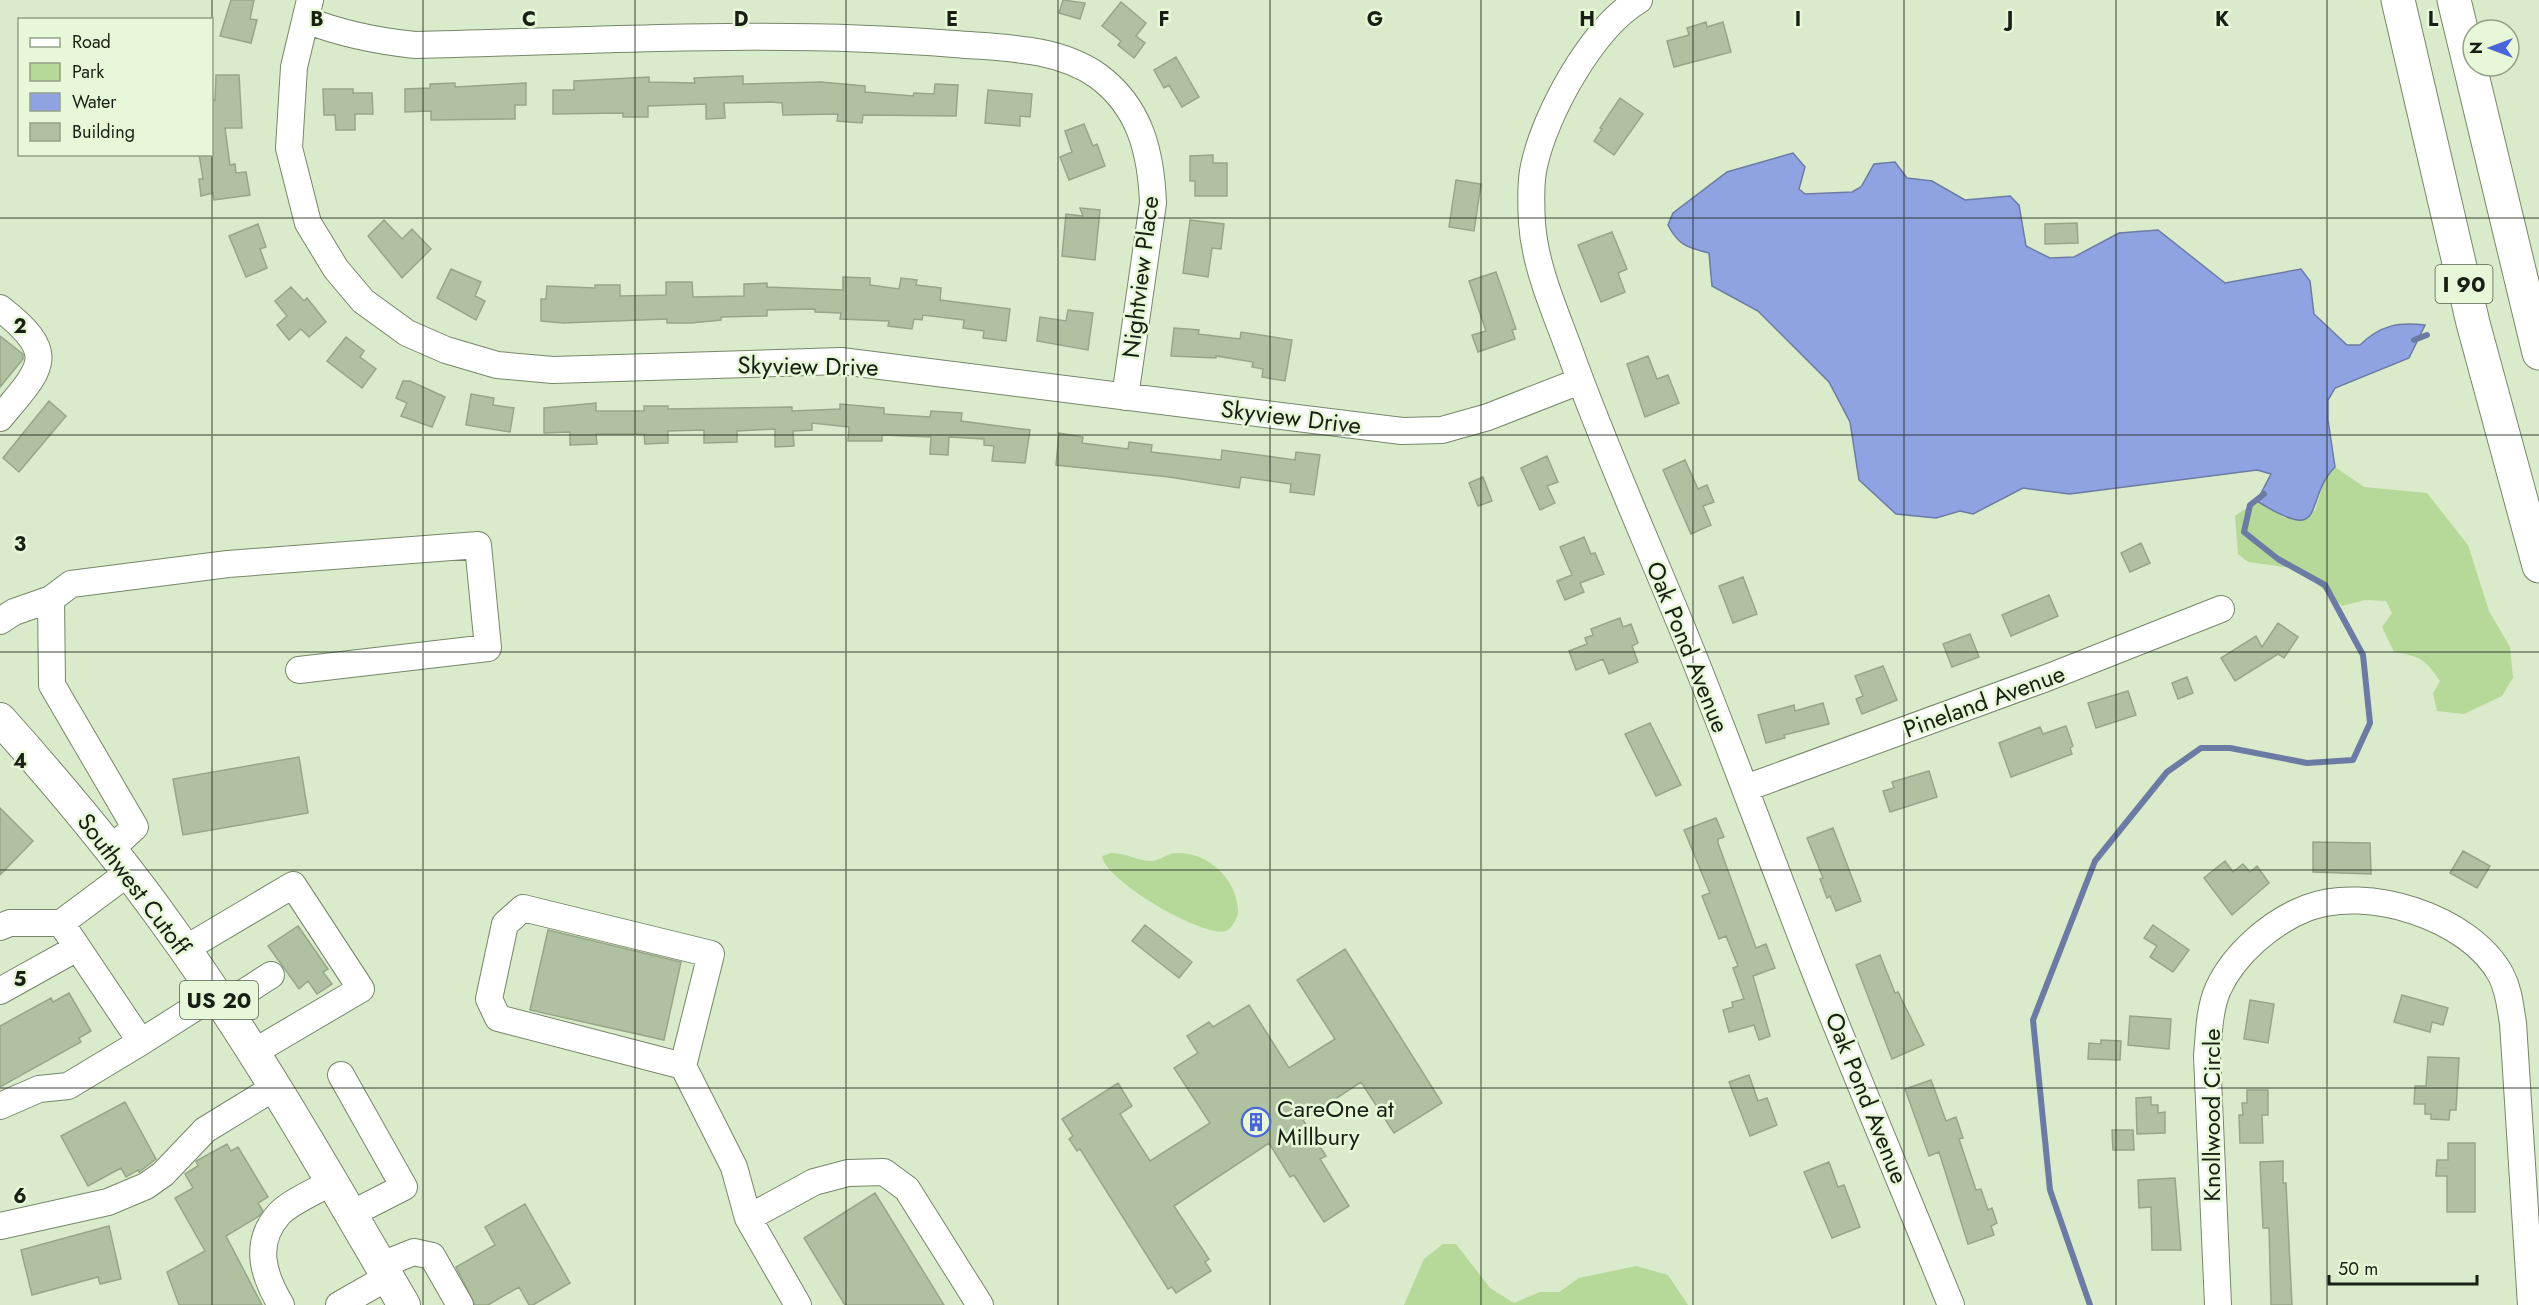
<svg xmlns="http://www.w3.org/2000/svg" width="2539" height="1305" viewBox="0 0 2539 1305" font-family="Jost,sans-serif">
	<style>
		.green { fill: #b6d899 }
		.water { fill: #8fa3e2; stroke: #6c7ba4; stroke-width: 1.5 }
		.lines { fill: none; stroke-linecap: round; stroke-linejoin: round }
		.stream { stroke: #6c7ba4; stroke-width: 6 }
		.building { fill: #b0c1a2; stroke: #96a788; stroke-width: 1.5 }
		.minor-casing { stroke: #768769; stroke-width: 28 }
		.major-casing { stroke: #768769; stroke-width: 34 }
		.highway-casing { stroke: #768769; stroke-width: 35 }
		.minor { stroke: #fff; stroke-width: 26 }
		.major { stroke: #fff; stroke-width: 32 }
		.highway { stroke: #fff; stroke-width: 33 }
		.grid { fill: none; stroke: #191f14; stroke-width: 1.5; stroke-opacity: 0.55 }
		.labels { text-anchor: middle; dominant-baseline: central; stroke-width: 5; stroke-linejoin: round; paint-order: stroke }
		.shield { fill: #e6f8d7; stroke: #56604e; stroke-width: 1.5 }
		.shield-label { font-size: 22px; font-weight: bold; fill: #191f14 }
		.street-label { font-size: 24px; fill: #191f14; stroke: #e6f8d7 }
		.poi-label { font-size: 24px; fill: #191f14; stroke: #e6f8d7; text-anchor: start }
		.grid-label { font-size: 20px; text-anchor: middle; font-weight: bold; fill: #191f14; stroke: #e6f8d7; stroke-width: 5; stroke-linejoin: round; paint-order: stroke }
	</style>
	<rect width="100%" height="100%" fill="#d9ebca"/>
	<path class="green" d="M 2335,467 L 2364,487 L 2427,493 L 2468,545 L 2489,611 L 2510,647 L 2513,678 L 2502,696 L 2464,714 L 2437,711 L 2433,693 L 2440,681 C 2425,659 2420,656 2394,652 L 2382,627 L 2392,613 L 2386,601 L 2365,600 L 2342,606 L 2300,569 L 2248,562 L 2238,554 L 2235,516 L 2257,501 L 2285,518 L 2315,511 L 2326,475 Z
		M 1111,853 C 1127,853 1140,862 1151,861 C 1159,861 1168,853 1177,853 C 1207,852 1236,878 1238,909 C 1239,916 1233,928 1226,931 C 1203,938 1104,880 1102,856 Z
		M 1443,1244 L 1456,1244 L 1490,1288 L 1514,1303 L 1540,1292 L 1559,1292 L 1579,1278 L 1636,1266 L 1668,1275 L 1688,1305 L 1404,1305 L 1424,1259 Z"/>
	<path class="water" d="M 1793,153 L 1805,167 L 1799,189 L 1805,194 L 1852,192 L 1861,187 L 1874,164 L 1895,162 L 1907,178 L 1932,181 L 1965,200 L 2010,196 L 2019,205 L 2026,246 L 2050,258 L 2074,257 L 2119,233 L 2158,230 L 2225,283 L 2301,269 L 2310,281 L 2314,314 L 2347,345 L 2360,345 C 2380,325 2399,322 2425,325 L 2409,358 L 2335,388 L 2328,400 L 2328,420 L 2335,467 C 2302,500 2330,547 2257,501 L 2271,474 L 2257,470 L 2070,494 L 2023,488 L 1973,514 L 1960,511 L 1936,518 L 1896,514 L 1859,480 L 1850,422 L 1829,382 L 1758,311 L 1712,286 L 1709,253 C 1688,248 1678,245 1668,225 L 1673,213 L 1727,172 Z"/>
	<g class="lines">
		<path class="stream" d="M 2414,340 L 2427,335
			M 2090,1305 L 2050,1190 L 2033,1020 L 2095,861 L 2167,772 L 2201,748 L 2230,748 L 2307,763 L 2353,760 L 2370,723 L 2363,655 L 2325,585 L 2278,559 L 2244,532 L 2250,505 L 2264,494"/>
	</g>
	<path class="building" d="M 231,0 L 254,0 L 250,19 L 257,20 L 251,43 L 220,36 Z
		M 1063,0 L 1085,3 L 1080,19 L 1059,13 Z
		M 1121,2 L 1146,23 L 1136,36 L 1145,43 L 1134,58 L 1118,45 L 1121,41 L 1102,26 Z
		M 1706,22 L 1707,27 L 1723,22 L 1731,52 L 1674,67 L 1667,41 L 1689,35 L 1687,28 Z
		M 1176,57 L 1199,97 L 1182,107 L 1169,85 L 1164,88 L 1154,70 Z
		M 216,75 L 239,75 L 242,128 L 225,128 L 230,165 L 235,164 L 236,173 L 246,172 L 250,195 L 214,200 L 213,193 L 201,196 L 199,179 L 203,179 L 199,154 L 212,154 L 212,99 L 215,100 Z
		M 743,76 L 743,84 L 821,82 L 865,86 L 865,92 L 913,96 L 914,93 L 934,94 L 935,84 L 958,85 L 956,116 L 863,115 L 862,123 L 837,121 L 838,114 L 783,115 L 782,103 L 771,102 L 724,103 L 725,118 L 706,119 L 706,104 L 648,106 L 648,117 L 623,117 L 623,113 L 553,114 L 553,90 L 574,90 L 574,81 L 649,77 L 649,82 L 695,83 L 694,78 Z
		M 455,83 L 455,87 L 526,83 L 526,105 L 515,105 L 515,119 L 431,120 L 431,111 L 405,112 L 405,89 L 430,88 L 430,84 Z
		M 323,89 L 353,89 L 353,93 L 372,93 L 373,114 L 355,114 L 355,130 L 336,130 L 335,115 L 324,115 Z
		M 988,90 L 1032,94 L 1030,117 L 1020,116 L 1020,126 L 985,123 Z
		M 1620,98 L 1643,114 L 1614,155 L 1594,141 L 1602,129 L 1600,128 Z
		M 1084,124 L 1093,146 L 1097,144 L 1105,166 L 1069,180 L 1060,157 L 1072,152 L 1065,131 Z
		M 1213,155 L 1213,163 L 1227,163 L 1227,196 L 1195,196 L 1195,181 L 1190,181 L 1190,156 Z
		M 1456,180 L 1481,184 L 1474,231 L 1449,227 Z
		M 1080,208 L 1100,210 L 1095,260 L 1062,256 L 1066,214 L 1083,216 Z
		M 384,220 L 402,239 L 412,229 L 431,249 L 402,278 L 368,236 Z
		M 1190,220 L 1224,224 L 1221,249 L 1212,248 L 1208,277 L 1183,273 Z
		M 2077,223 L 2078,243 L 2045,244 L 2045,224 Z
		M 258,224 L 266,247 L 260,249 L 267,268 L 246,277 L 229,236 Z
		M 1612,232 L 1627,269 L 1618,273 L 1625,292 L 1601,302 L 1578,245 Z
		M 451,269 L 481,282 L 475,296 L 485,301 L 476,320 L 437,298 Z
		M 1496,272 L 1516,329 L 1512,330 L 1515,339 L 1478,352 L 1472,335 L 1486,331 L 1469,281 Z
		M 843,277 L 870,278 L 870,285 L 899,289 L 901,278 L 917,280 L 916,285 L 941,288 L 940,300 L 1010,309 L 1006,341 L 983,338 L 984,331 L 963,328 L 964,320 L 923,315 L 922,320 L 914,319 L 912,329 L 888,326 L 889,321 L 840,319 L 841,313 L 815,312 L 815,309 L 767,310 L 767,316 L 721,317 L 721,320 L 691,323 L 667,323 L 667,319 L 563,323 L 541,321 L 541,299 L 546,299 L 547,286 L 595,288 L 595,285 L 620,285 L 620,296 L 666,295 L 666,282 L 692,282 L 693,297 L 744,296 L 744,284 L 767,283 L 767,287 L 843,290 Z
		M 291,287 L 304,301 L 307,298 L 326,322 L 309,337 L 301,329 L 289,340 L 277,325 L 287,316 L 275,301 Z
		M 1068,310 L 1093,313 L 1088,350 L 1037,341 L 1040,317 L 1066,321 Z
		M 1174,328 L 1199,330 L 1198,334 L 1240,339 L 1241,332 L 1292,340 L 1285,381 L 1262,377 L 1263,369 L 1252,367 L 1253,362 L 1216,356 L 1216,358 L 1171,356 Z
		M 0,336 L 23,354 L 23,359 L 0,387 Z
		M 346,337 L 364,351 L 360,357 L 376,369 L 362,388 L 327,361 Z
		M 1648,356 L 1657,379 L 1668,375 L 1679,403 L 1645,417 L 1627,364 Z
		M 403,381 L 410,381 L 445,397 L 432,427 L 401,416 L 407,403 L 396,398 Z
		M 471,394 L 494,398 L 493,405 L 514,408 L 510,432 L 466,425 Z
		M 49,401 L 66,416 L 19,472 L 3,458 Z
		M 596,403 L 596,411 L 644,411 L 644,406 L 668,406 L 668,409 L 792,407 L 792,411 L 840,409 L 840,404 L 884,408 L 884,414 L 930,417 L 931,411 L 962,413 L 961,421 L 1030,430 L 1025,463 L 992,461 L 994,446 L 984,445 L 984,439 L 949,437 L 948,455 L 930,454 L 931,437 L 882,435 L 882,441 L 848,441 L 849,427 L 812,423 L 812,430 L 793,431 L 794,446 L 775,447 L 775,429 L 737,431 L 737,442 L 704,443 L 704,430 L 668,431 L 668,443 L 645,444 L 644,434 L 596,434 L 597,444 L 570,445 L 570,432 L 544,433 L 544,408 Z
		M 1059,433 L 1083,437 L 1082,443 L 1128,449 L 1129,442 L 1152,445 L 1151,452 L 1221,460 L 1222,450 L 1295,460 L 1296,452 L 1320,455 L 1314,495 L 1290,492 L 1291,484 L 1241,477 L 1239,488 L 1169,477 L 1056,465 Z
		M 1547,456 L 1558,482 L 1547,486 L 1555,503 L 1540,510 L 1521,468 Z
		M 1685,460 L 1698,489 L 1707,485 L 1714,502 L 1703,506 L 1711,525 L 1691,534 L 1663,470 Z
		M 1483,477 L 1492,501 L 1478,506 L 1469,483 Z
		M 1584,537 L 1591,554 L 1595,553 L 1604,574 L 1580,583 L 1584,592 L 1565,600 L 1557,581 L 1572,575 L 1560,547 Z
		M 2141,543 L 2150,563 L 2130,572 L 2121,553 Z
		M 1743,577 L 1757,614 L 1733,623 L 1719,586 Z
		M 2049,595 L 2058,616 L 2011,636 L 2002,615 Z
		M 1620,618 L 1623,627 L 1631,624 L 1638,643 L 1632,646 L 1638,662 L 1609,674 L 1603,659 L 1576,670 L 1569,651 L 1587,644 L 1585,638 L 1593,635 L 1591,629 Z
		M 2278,623 L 2298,637 L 2284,658 L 2278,654 L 2235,681 L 2221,658 L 2256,636 L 2262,647 Z
		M 1970,634 L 1979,657 L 1952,667 L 1943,644 Z
		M 1883,666 L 1897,700 L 1862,714 L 1856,699 L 1863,696 L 1855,676 Z
		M 2187,677 L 2193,693 L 2178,699 L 2172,683 Z
		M 2128,691 L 2136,715 L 2096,728 L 2088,703 Z
		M 1823,703 L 1829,724 L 1784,735 L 1785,738 L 1766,743 L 1758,715 L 1794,705 L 1795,711 Z
		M 1650,723 L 1681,785 L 1656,796 L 1625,734 Z
		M 2066,726 L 2073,746 L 2070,748 L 2072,754 L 2011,777 L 1999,743 L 2040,727 L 2043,734 Z
		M 299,757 L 308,813 L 183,835 L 173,779 Z
		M 1929,771 L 1937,797 L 1890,812 L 1883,791 L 1894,788 L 1892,782 Z
		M 0,808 L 33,841 L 0,875 Z
		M 1716,818 L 1724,837 L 1718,839 L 1718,843 L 1756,948 L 1766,944 L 1775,968 L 1753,976 L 1770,1036 L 1759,1040 L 1754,1025 L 1729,1032 L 1723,1010 L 1733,1007 L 1732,1002 L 1744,999 L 1733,968 L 1738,966 L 1726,936 L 1719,939 L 1702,896 L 1710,893 L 1684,830 Z
		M 1833,828 L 1861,901 L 1836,911 L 1830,896 L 1827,898 L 1820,879 L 1823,878 L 1807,838 Z
		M 2313,842 L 2370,843 L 2371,874 L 2313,872 Z
		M 2463,851 L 2490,866 L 2477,888 L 2450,873 Z
		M 2225,861 L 2233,872 L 2243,864 L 2250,872 L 2257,866 L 2269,883 L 2232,915 L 2204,878 Z
		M 1145,925 L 1192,962 L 1179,978 L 1132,941 Z
		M 2153,925 L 2189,950 L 2173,972 L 2150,957 L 2157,946 L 2144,938 Z
		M 298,926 L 328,969 L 323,972 L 332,984 L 317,994 L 308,981 L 299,989 L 268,946 Z
		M 548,930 L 681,962 L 664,1040 L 530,1010 Z
		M 1345,949 L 1442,1103 L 1394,1133 L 1361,1082 L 1303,1120 L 1326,1156 L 1320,1159 L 1349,1206 L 1324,1222 L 1294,1175 L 1290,1177 L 1269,1143 L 1174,1206 L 1209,1259 L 1205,1262 L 1211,1271 L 1176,1293 L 1172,1287 L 1168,1289 L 1080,1149 L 1077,1151 L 1069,1139 L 1073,1136 L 1062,1119 L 1118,1083 L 1132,1106 L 1120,1114 L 1150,1161 L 1210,1123 L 1174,1068 L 1198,1053 L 1187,1036 L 1209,1022 L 1213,1027 L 1249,1005 L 1289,1068 L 1335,1039 L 1297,980 Z
		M 1880,955 L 1895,993 L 1898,992 L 1924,1045 L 1892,1059 L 1856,965 Z
		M 69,993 L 91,1031 L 79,1038 L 81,1042 L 0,1087 L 0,1026 L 51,998 L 53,1002 Z
		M 2402,995 L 2448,1008 L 2443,1025 L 2432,1022 L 2430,1032 L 2394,1022 Z
		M 2250,1000 L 2274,1004 L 2268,1043 L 2244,1039 Z
		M 2130,1016 L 2171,1019 L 2169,1049 L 2128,1045 Z
		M 2101,1040 L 2121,1041 L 2120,1060 L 2088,1059 L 2089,1043 L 2101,1044 Z
		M 2428,1057 L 2459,1058 L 2456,1110 L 2450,1110 L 2449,1120 L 2431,1119 L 2431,1114 L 2425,1114 L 2425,1104 L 2414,1104 L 2415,1086 L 2426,1086 Z
		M 1749,1075 L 1758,1101 L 1767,1098 L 1777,1125 L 1750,1136 L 1729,1082 Z
		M 1931,1080 L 1946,1121 L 1956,1117 L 1963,1138 L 1959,1139 L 1976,1190 L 1981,1189 L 1988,1210 L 1992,1208 L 1997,1223 L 1991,1226 L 1994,1235 L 1968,1244 L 1939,1152 L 1929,1156 L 1905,1089 Z
		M 2247,1090 L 2268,1090 L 2268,1115 L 2262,1115 L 2263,1143 L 2240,1143 L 2239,1115 L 2243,1115 L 2242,1103 L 2247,1103 Z
		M 2151,1097 L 2151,1105 L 2158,1105 L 2158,1113 L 2165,1112 L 2165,1133 L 2137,1134 L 2136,1098 Z
		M 125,1102 L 156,1159 L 139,1172 L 138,1170 L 126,1177 L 121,1168 L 88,1186 L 61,1136 Z
		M 2112,1130 L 2133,1130 L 2134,1150 L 2113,1150 Z
		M 2448,1143 L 2475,1143 L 2475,1212 L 2447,1212 L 2447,1176 L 2436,1176 L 2437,1160 L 2448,1160 Z
		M 227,1144 L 231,1151 L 238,1147 L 268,1197 L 258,1203 L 263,1211 L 259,1216 L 226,1236 L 262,1305 L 179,1305 L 167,1272 L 205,1251 L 175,1198 L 193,1188 L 185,1174 L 198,1166 L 196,1161 Z
		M 2283,1161 L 2283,1183 L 2286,1183 L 2292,1305 L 2271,1305 L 2269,1228 L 2263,1228 L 2260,1162 Z
		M 1829,1162 L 1838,1187 L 1844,1185 L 1860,1227 L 1832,1238 L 1804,1172 Z
		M 2175,1178 L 2181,1250 L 2152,1250 L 2151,1207 L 2139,1208 L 2138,1180 Z
		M 875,1193 L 944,1305 L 845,1305 L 804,1238 Z
		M 525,1204 L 570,1283 L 533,1305 L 529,1305 L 519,1287 L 488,1305 L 475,1305 L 456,1267 L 495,1245 L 485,1227 Z
		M 109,1226 L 121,1279 L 100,1284 L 98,1277 L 32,1295 L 21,1250 Z"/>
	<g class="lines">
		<g class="minor-casing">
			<path id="minor" d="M 310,0 L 294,67 L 289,148 L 308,223 L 336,269 L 363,301 L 407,333 L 446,350 L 497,365 L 553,370 L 841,361 L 1402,431 L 1442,430 L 1488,417 L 1580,381
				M 1639,0 C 1592,28 1545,114 1534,166 C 1530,183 1531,205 1532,223 C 1535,267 1555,311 1570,352 C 1603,444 1643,533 1680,623 C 1729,742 1772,863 1819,982 C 1862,1090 1907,1197 1951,1305
				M 306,20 C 342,34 376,41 415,45 C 594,41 775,29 954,44 C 1002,48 1057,47 1098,76 C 1140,107 1151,152 1153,203 L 1125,397
				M 0,308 C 60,355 42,367 0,418
				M 0,621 L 14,612 L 51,599
				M 1746,788 L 2049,677 L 2221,609
				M 110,850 L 135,827 L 52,685 L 51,599 L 71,584 L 228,564 L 478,545 L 488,648 L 299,670
				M 128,873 L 61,923 L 141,1042 L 215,995
				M 0,927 L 10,923 L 61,923
				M 185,949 L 293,885 L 361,989 L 254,1052
				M 0,991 L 77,948
				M 223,1006 L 271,975
				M 683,1066 L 711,954 L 523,908 L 505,924 L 489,999 L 498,1018 L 683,1066 L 734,1167 L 748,1218 L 798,1305
				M 341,1075 L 404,1187 L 351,1214
				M 0,1106 L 39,1089 L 68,1086 L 141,1042
				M 748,1218 L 814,1182 L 848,1173 L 884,1172 L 907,1189 L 980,1305
				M 0,1226 L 108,1202 L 146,1186 L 163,1174 L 205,1130 L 275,1087
				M 381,1265 L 414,1252 L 432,1256 L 460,1305
				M 281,1305 C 263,1275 253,1243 279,1214 C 290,1202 318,1190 332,1182
				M 339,1305 L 388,1277
				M 2218,1305 L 2207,1056 C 2209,1034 2209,1010 2218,989 C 2234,954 2271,922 2307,908 C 2367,885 2470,917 2501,975 C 2509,990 2510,1006 2513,1023 L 2531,1305"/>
		</g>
		<g class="major-casing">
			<path id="major" d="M 0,719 C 59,785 117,854 169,927 C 256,1047 329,1177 404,1305"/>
		</g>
		<g class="highway-casing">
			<path id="highway" d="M 2398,0 L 2473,323 L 2539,566
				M 2454,0 L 2539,353"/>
		</g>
		<use href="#minor" class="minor"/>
		<use href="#major" class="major"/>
		<use href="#highway" class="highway"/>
	</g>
	<path class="grid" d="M 212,0 L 212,1305M 423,0 L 423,1305M 635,0 L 635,1305M 846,0 L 846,1305M 1058,0 L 1058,1305M 1270,0 L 1270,1305M 1481,0 L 1481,1305M 1693,0 L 1693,1305M 1904,0 L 1904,1305M 2116,0 L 2116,1305M 2327,0 L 2327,1305M 0,218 L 2539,218M 0,435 L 2539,435M 0,652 L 2539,652M 0,870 L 2539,870M 0,1088 L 2539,1088"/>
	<defs>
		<g id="building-ring" transform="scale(1.5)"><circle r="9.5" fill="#e6f8d7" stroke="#4a64d9" stroke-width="1.5"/><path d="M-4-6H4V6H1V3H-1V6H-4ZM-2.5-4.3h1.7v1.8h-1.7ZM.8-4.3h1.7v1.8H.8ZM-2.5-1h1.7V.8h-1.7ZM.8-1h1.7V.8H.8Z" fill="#4a64d9"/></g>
	</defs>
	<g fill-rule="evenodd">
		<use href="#building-ring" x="1256" y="1122"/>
	</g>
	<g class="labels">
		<g class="shield">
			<rect x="2435.5" y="265" width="57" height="38" rx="4.5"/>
			<rect x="180" y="981" width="78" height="38" rx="4.5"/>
		</g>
		<g class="shield-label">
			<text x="2464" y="284">I 90</text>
			<text x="219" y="1000">US 20</text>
		</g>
		<g class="street-label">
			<text transform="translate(1140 277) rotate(-83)">Nightview Place</text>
			<text transform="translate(808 366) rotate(1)">Skyview Drive</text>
			<text transform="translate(1291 417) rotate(7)">Skyview Drive</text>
			<text transform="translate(1688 647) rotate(68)">Oak Pond Avenue</text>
			<text transform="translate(1984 701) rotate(-20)">Pineland Avenue</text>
			<text transform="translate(134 884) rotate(53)">Southwest Cutoff</text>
			<text transform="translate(1867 1098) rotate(68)">Oak Pond Avenue</text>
			<text transform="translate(2211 1115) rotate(-90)">Knollwood Circle</text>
		</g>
		<g class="poi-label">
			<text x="1277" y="1108">CareOne at<tspan x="1277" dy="28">Millbury</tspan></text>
		</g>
	</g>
	<g class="grid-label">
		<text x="317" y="26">B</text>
		<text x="529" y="26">C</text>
		<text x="741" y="26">D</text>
		<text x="952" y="26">E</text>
		<text x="1164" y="26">F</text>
		<text x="1375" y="26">G</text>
		<text x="1587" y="26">H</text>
		<text x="1798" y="26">I</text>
		<text x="2010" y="26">J</text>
		<text x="2222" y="26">K</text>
		<text x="2433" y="26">L</text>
		<text x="20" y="333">2</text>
		<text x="20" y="551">3</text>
		<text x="20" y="768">4</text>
		<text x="20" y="986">5</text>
		<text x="20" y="1203">6</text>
	</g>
	<rect x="18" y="18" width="195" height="138" fill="#e6f8d7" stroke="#94a189" stroke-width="1.5"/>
	<rect x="30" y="38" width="30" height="9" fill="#ffffff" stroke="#94a189" stroke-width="1.5"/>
	<text x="72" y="48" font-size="18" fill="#191f14">Road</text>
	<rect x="30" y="63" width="30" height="18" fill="#b6d899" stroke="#94a189" stroke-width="1.5"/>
	<text x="72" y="78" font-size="18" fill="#191f14">Park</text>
	<rect x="30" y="93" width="30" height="18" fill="#8fa3e2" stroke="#94a189" stroke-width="1.5"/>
	<text x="72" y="108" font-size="18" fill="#191f14">Water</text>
	<rect x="30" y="123" width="30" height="18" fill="#b0c1a2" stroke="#94a189" stroke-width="1.5"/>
	<text x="72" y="138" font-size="18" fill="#191f14">Building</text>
	<g transform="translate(2491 48) rotate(270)"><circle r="28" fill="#e6f8d7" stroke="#94a189" stroke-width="1.5"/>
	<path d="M0-4.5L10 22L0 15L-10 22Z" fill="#4a64d9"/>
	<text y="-9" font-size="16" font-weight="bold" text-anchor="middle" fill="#191f14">N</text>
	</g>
	<path d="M2329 1275v9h148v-9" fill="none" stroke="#191f14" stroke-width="3"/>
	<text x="2338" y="1275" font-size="18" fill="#191f14" stroke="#e6f8d7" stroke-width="4.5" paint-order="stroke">50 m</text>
</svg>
